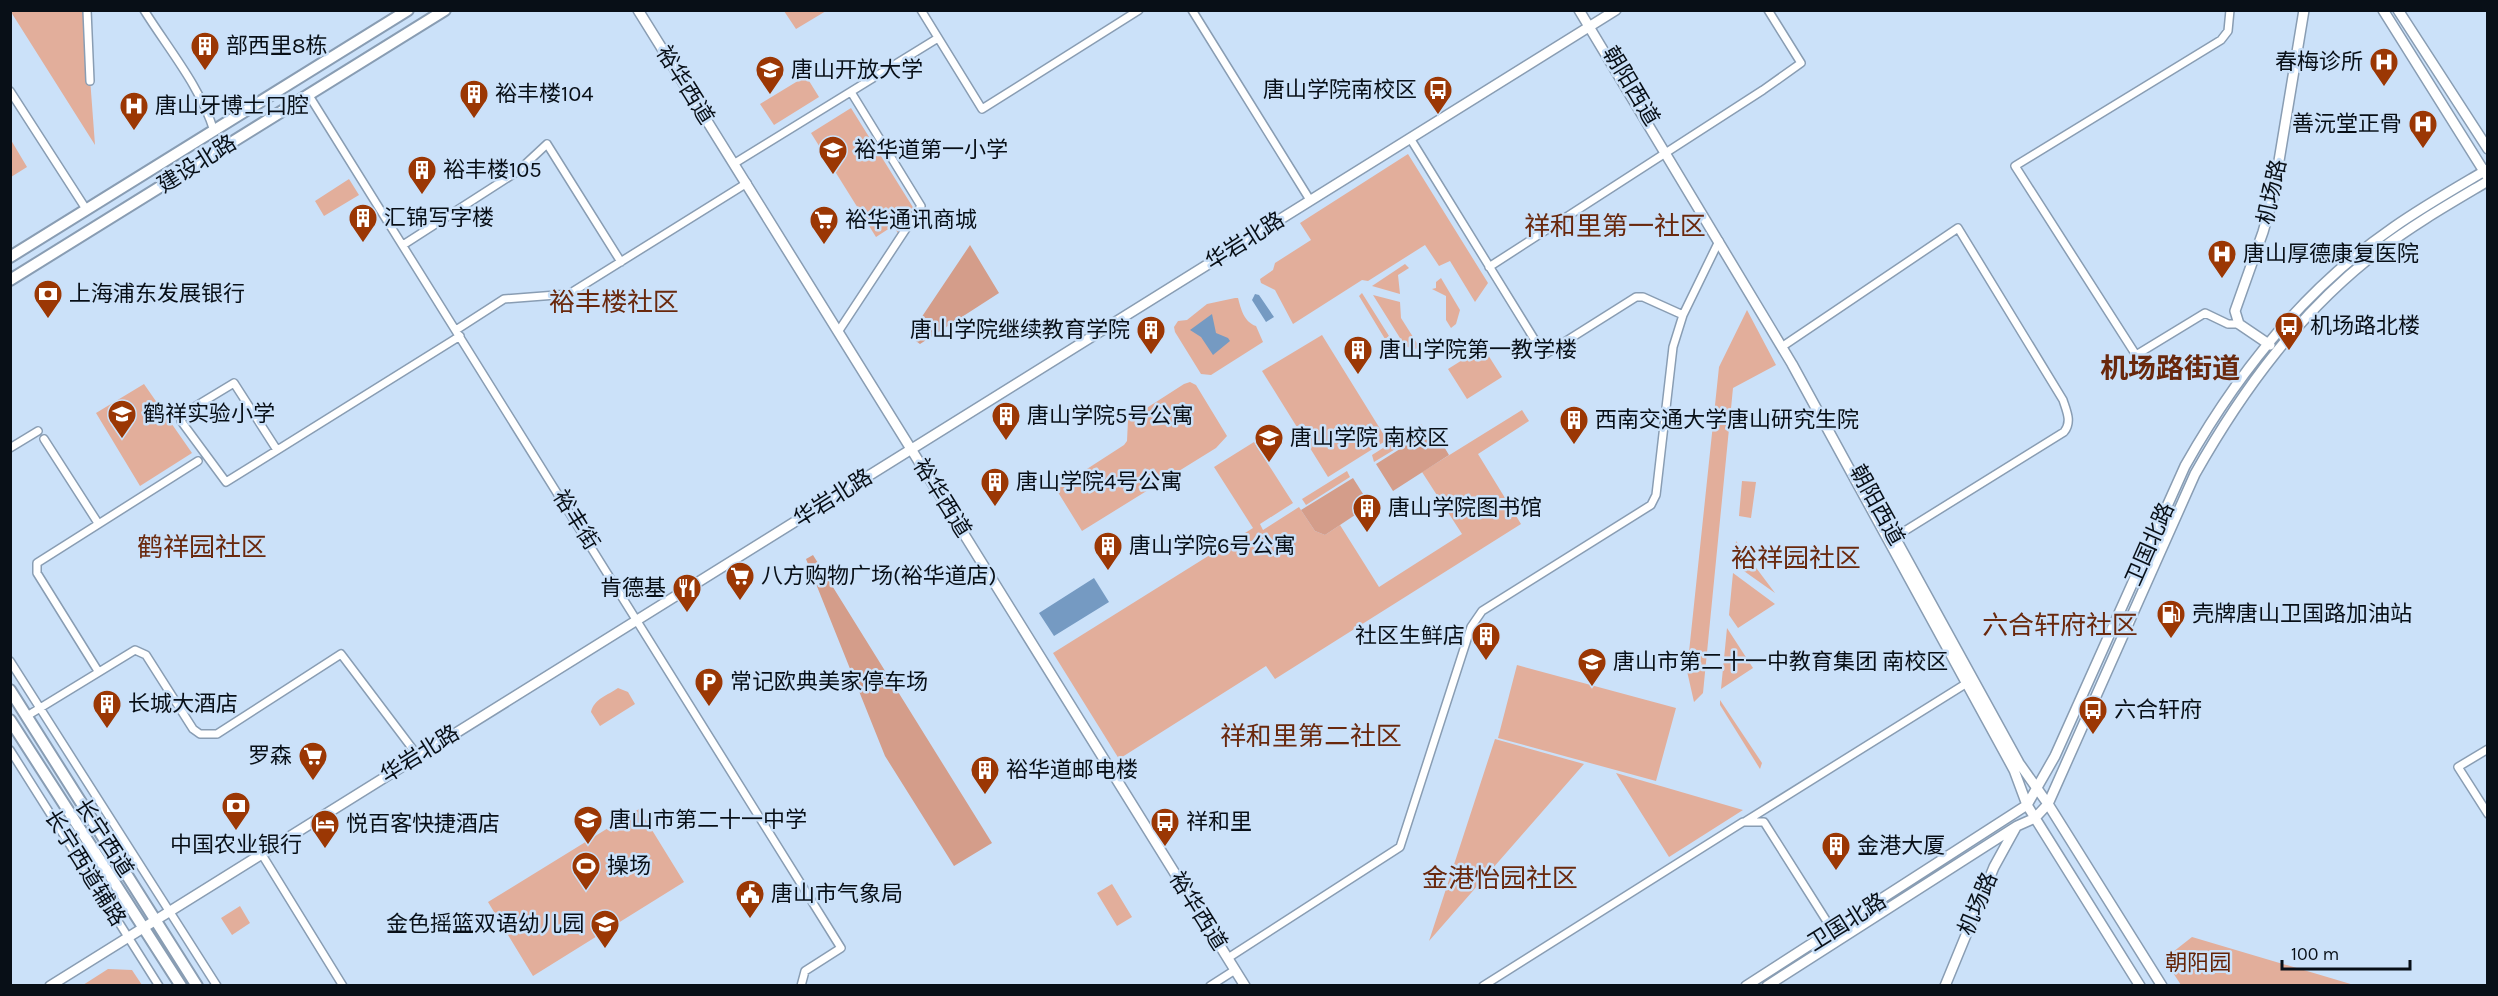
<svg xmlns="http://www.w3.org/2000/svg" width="2498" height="996" viewBox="0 0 2498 996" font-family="Karla,'Noto Sans SC',sans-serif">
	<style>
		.green { fill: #e2ae9b }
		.forest { fill: #d49d8a }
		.water { fill: #759ac2 }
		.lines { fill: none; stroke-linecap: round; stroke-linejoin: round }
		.street-casing { stroke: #899db3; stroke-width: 10 }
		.secondary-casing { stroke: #899db3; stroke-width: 12 }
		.primary-casing { stroke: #899db3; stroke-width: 14 }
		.street { stroke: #fff; stroke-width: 7 }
		.secondary { stroke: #fff; stroke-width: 9 }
		.primary { stroke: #fff; stroke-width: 10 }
		.labels { text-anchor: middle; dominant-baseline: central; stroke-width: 5; stroke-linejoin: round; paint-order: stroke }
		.poi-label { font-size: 22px; fill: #080f17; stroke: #cbe1f9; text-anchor: start }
		.street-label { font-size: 22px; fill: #080f17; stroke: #cbe1f9 }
		.park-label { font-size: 22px; fill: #642306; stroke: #cbe1f9 }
		.quarter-label { font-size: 26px; fill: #69280d; stroke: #cbe1f9 }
		.district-label { font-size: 28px; font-weight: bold; fill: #69280d; stroke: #cbe1f9 }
	</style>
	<rect width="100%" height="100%" fill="#cbe1f9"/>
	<path class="green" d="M 11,10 L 85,11 L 95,145 L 11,12 Z
		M 784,11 L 826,11 L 796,29 Z
		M 806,76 L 819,97 L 774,125 L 760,104 Z
		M 851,108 L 914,209 L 898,233 L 893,226 L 876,237 L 811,133 Z
		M 11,140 L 27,167 L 11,177 L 10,177 Z
		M 1408,154 L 1488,283 L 1475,302 L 1450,261 L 1439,266 L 1425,245 L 1368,281 L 1362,280 L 1293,324 L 1275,290 L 1261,283 L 1260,279 L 1273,270 L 1275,263 L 1311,240 L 1300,223 Z
		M 349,179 L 359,195 L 324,216 L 315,201 Z
		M 1405,264 L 1409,268 L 1398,275 L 1400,294 L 1372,286 Z
		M 1441,278 L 1460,310 L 1456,324 L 1451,328 L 1446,320 L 1446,296 L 1432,289 L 1436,288 L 1436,282 Z
		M 1362,293 L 1389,336 L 1385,339 L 1359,296 Z
		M 1373,295 L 1400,302 L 1401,318 L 1420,348 L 1414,349 L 1405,346 Z
		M 1235,298 L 1238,298 C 1241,309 1244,322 1256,326 L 1263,342 L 1211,375 L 1201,374 L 1175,332 L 1174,327 L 1178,321 L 1187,320 L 1207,304 Z
		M 1747,310 L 1776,365 L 1733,388 L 1703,693 L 1694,702 L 1687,671 L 1719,367 Z
		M 1322,335 L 1387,440 L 1328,477 L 1262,371 Z
		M 1483,347 L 1502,377 L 1467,399 L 1448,369 Z
		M 1190,382 L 1196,385 L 1227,436 L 1216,448 L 1082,531 L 1056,489 L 1124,445 L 1127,441 L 1128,420 L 1184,384 Z
		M 144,384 L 192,453 L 140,486 L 96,413 Z
		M 1522,410 L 1529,421 L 1478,454 L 1521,524 L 1275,679 L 1266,666 L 1119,759 L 1053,653 L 1253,528 L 1214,467 L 1254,442 L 1293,503 L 1260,524 L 1263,530 L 1299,507 L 1315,531 L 1325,535 L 1340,525 L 1379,587 L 1462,534 L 1422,472 Z
		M 1421,424 L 1425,431 L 1374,462 L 1372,455 Z
		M 1347,471 L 1350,477 L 1306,505 L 1302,499 Z
		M 1742,481 L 1756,482 L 1751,518 L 1739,516 Z
		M 1736,541 L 1775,593 L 1734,564 Z
		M 1733,573 L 1775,604 L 1738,628 L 1729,615 Z
		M 1727,628 L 1753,668 L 1721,689 Z
		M 1517,665 L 1676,708 L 1656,781 L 1498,738 Z
		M 618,688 L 628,692 L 635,704 L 600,726 L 591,712 C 594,699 608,695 618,688 Z
		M 1720,700 L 1762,763 L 1760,769 L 1720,705 Z
		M 1495,739 L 1584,764 L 1429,941 Z
		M 1616,773 L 1743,810 L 1669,857 Z
		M 639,809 L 684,882 L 533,976 L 488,902 Z
		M 1112,884 L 1132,917 L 1117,926 L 1097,893 Z
		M 240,906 L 250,923 L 232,935 L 221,918 Z
		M 2192,937 L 2354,985 L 2181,985 L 2164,959 Z
		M 108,969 L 132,970 L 142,985 L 83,985 Z"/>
	<path class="forest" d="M 970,245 L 999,293 L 920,344 L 913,339 L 913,330 Z
		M 1434,430 L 1449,455 L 1393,491 L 1376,464 L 1427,432 Z
		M 1353,478 L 1370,505 L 1325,535 L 1315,531 L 1301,510 Z
		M 813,555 L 992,843 L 954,866 L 885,756 L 806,559 Z"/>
	<path class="water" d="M 1255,294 L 1259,295 L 1274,317 L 1266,322 L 1252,300 Z
		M 1212,314 L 1216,333 L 1228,338 L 1230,341 L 1213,355 L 1201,337 L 1190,330 Z
		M 1094,578 L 1109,602 L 1054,636 L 1039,613 Z"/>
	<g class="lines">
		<g class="street-casing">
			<path id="street" d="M 87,10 L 90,81
				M 144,10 C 169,50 200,86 214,131
				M 921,10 L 982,109 L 1139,10
				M 1192,10 L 1310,200
				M 2230,10 L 2228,31 L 2221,40 L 2015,166 L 2136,355 L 2205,313 L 2228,324 L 2239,324
				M 10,91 L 86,209
				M 308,94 L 841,948 L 805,971 L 801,986
				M 1410,138 L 1544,355 L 1636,297 L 1643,297 L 1683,315
				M 735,163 L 938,38
				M 403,245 L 518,171 L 547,144 L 621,262
				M 1489,267 L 1763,90 L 1801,63 L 1768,10
				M 456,330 L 504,299 L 569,294 L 747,183
				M 838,332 L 921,206 L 851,92
				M 1786,344 L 1958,228 L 2063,400 C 2067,412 2072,422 2064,432 L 1895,537
				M 44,439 L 98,523
				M 10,448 L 38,431
				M 277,450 L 234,383 L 186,412 L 181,421 L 226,482 L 460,336
				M 10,661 L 217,986
				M 98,671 L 37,573 L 37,563 L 198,461
				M 27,716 L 135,650 L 146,655 L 193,729 L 200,734 L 217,734 L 341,654 L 418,756
				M 2488,749 L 2458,767 L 2488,814
				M 10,750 L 159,986
				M 1746,821 L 1967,683
				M 261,853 L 343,986
				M 1228,958 L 1400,847 L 1471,627 L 1482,611 L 1651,505 L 1656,495 L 1673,347 L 1683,315 L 1719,241
				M 1210,986 L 1235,970
				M 1483,986 L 1743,822 L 1764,822 L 1833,931"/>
		</g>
		<g class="secondary-casing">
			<path id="secondary" d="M 638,10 L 1245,986
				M 1579,10 L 1792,364 L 2014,770 L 2027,805 L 2035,818 L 2140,986
				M 2383,10 L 2487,176
				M 2398,10 L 2488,149
				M 2270,345 L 2239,324 L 2235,311 L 2263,232 L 2273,197 L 2304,10
				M 1882,514 L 2019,763 L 2048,804 L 2162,986
				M 50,986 L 1616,10
				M 1746,986 L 2027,805 L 2055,756 L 2185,466 C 2238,372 2305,288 2394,227 C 2424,206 2456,188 2488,169
				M 1767,986 L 2017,826 L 2035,818 L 2048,804 L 2195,474 C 2243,389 2301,310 2380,250 C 2414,224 2451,203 2488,181
				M 1945,986 L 1994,867 L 2016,827"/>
		</g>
		<g class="primary-casing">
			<path id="primary" d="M 10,257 L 408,10
				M 10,280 L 445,10
				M 10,690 L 197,986
				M 10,720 L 181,986"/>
		</g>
		<use href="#street" class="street"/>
		<use href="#secondary" class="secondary"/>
		<use href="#primary" class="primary"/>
	</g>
	<defs>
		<g id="building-pin" transform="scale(1.5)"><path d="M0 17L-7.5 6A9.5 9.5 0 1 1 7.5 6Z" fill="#9b3704" stroke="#cbe1f9"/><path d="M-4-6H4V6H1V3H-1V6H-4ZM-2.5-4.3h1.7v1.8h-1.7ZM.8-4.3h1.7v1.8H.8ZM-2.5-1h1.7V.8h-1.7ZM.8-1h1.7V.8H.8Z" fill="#fff"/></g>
		<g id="hospital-pin" transform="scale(1.5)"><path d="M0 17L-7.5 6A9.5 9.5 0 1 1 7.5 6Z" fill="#9b3704" stroke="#cbe1f9"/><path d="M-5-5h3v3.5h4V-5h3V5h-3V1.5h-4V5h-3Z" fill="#fff"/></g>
		<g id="university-pin" transform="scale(1.5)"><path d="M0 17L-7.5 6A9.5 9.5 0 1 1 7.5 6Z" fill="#9b3704" stroke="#cbe1f9"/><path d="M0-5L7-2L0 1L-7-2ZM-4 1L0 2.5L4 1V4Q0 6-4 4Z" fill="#fff"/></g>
		<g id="bus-pin" transform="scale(1.5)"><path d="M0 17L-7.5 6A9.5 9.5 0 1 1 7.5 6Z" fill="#9b3704" stroke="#cbe1f9"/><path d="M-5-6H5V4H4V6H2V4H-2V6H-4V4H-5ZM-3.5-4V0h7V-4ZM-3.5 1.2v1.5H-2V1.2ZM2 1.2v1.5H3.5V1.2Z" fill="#fff"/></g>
		<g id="school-pin" transform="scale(1.5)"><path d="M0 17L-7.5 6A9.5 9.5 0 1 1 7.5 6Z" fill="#9b3704" stroke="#cbe1f9"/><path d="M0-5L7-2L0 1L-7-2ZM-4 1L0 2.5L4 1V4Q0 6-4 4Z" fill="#fff"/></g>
		<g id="supermarket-pin" transform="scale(1.5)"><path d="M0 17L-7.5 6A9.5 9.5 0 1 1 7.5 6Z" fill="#9b3704" stroke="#cbe1f9"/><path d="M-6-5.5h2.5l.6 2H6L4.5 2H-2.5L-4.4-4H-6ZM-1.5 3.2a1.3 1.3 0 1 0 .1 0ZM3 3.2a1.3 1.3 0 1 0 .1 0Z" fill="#fff"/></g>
		<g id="bank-pin" transform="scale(1.5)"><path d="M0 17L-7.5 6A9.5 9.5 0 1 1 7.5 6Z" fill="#9b3704" stroke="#cbe1f9"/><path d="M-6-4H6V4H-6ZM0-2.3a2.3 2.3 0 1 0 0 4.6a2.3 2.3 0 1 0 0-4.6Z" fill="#fff"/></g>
		<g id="restaurant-pin" transform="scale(1.5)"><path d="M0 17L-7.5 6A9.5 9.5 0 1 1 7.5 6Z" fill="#9b3704" stroke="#cbe1f9"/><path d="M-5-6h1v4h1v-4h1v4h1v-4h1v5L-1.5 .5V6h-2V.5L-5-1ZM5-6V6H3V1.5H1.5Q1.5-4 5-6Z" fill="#fff"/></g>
		<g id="fuel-pin" transform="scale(1.5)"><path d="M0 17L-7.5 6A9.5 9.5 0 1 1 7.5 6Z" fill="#9b3704" stroke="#cbe1f9"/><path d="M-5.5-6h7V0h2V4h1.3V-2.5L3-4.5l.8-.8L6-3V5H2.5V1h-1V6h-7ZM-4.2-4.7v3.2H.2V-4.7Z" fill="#fff"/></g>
		<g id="parking-pin" transform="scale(1.5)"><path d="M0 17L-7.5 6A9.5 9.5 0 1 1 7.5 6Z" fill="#9b3704" stroke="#cbe1f9"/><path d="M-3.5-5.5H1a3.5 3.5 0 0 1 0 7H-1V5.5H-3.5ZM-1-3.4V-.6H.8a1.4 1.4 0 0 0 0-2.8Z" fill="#fff"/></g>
		<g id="hotel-pin" transform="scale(1.5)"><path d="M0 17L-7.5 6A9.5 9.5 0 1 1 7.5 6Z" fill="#9b3704" stroke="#cbe1f9"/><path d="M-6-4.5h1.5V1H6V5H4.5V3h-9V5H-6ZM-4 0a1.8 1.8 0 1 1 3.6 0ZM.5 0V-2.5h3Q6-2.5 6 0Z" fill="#fff"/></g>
		<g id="stadium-pin" transform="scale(1.5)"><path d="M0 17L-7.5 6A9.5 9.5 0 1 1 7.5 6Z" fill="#9b3704" stroke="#cbe1f9"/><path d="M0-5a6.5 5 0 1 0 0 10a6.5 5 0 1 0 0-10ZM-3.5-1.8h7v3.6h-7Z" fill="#fff"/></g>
		<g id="civic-pin" transform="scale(1.5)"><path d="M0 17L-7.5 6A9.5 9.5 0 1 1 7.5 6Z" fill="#9b3704" stroke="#cbe1f9"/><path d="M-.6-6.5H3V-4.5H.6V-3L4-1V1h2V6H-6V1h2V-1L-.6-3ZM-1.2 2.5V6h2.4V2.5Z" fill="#fff"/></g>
	</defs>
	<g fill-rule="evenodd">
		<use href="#building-pin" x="205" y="46"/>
		<use href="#hospital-pin" x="2384" y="62"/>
		<use href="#university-pin" x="770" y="70"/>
		<use href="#bus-pin" x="1438" y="90"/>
		<use href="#building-pin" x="474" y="94"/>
		<use href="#hospital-pin" x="134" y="106"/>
		<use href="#hospital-pin" x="2423" y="124"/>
		<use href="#school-pin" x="833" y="150"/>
		<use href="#building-pin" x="422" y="170"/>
		<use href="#building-pin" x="363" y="218"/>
		<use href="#supermarket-pin" x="824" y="220"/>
		<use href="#hospital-pin" x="2222" y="254"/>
		<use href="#bank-pin" x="48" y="294"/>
		<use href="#bus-pin" x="2289" y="326"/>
		<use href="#building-pin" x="1151" y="330"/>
		<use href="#building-pin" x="1358" y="350"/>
		<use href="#school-pin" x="122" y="414"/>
		<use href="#building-pin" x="1006" y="416"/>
		<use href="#building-pin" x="1574" y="420"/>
		<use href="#university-pin" x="1269" y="438"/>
		<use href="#building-pin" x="995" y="482"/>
		<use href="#building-pin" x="1367" y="508"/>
		<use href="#building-pin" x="1108" y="546"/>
		<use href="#supermarket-pin" x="740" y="576"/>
		<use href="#restaurant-pin" x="687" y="588"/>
		<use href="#fuel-pin" x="2171" y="614"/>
		<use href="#building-pin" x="1486" y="636"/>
		<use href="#school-pin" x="1592" y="662"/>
		<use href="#parking-pin" x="709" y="682"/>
		<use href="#building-pin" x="107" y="704"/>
		<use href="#bus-pin" x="2093" y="710"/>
		<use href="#supermarket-pin" x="313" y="756"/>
		<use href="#building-pin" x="985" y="770"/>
		<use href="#bank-pin" x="236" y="806"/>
		<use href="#school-pin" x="588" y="820"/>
		<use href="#bus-pin" x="1165" y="822"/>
		<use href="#hotel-pin" x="325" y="824"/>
		<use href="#building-pin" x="1836" y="846"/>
		<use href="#stadium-pin" x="586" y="866"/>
		<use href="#civic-pin" x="750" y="894"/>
		<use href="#school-pin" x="605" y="924"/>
	</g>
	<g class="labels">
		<g class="poi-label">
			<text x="226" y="46">部西里8栋</text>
			<text x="2363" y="62" text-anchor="end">春梅诊所</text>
			<text x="791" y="70">唐山开放大学</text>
			<text x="1417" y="90" text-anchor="end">唐山学院南校区</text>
			<text x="495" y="94">裕丰楼104</text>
			<text x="155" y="106">唐山牙博士口腔</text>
			<text x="2402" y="124" text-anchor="end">善沅堂正骨</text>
			<text x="854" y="150">裕华道第一小学</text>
			<text x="443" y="170">裕丰楼105</text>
			<text x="384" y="218">汇锦写字楼</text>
			<text x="845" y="220">裕华通讯商城</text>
			<text x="2243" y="254">唐山厚德康复医院</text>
			<text x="69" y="294">上海浦东发展银行</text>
			<text x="2310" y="326">机场路北楼</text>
			<text x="1130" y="330" text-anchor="end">唐山学院继续教育学院</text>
			<text x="1379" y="350">唐山学院第一教学楼</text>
			<text x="143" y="414">鹤祥实验小学</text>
			<text x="1027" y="416">唐山学院5号公寓</text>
			<text x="1595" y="420">西南交通大学唐山研究生院</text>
			<text x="1290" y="438">唐山学院 南校区</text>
			<text x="1016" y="482">唐山学院4号公寓</text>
			<text x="1388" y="508">唐山学院图书馆</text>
			<text x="1129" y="546">唐山学院6号公寓</text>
			<text x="761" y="576">八方购物广场(裕华道店)</text>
			<text x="666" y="588" text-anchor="end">肯德基</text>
			<text x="2192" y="614">壳牌唐山卫国路加油站</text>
			<text x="1465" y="636" text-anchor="end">社区生鲜店</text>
			<text x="1613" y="662">唐山市第二十一中教育集团 南校区</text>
			<text x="730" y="682">常记欧典美家停车场</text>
			<text x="128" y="704">长城大酒店</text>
			<text x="2114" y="710">六合轩府</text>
			<text x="292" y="756" text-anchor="end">罗森</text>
			<text x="1006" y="770">裕华道邮电楼</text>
			<text x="609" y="820">唐山市第二十一中学</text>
			<text x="1186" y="822">祥和里</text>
			<text x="346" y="824">悦百客快捷酒店</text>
			<text x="236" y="845" text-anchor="middle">中国农业银行</text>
			<text x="1857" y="846">金港大厦</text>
			<text x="607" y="866">操场</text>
			<text x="771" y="894">唐山市气象局</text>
			<text x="584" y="924" text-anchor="end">金色摇篮双语幼儿园</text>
		</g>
		<g class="street-label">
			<text transform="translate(685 85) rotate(58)">裕华西道</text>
			<text transform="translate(1631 86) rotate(59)">朝阳西道</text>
			<text transform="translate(197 164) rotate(-32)">建设北路</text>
			<text transform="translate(2272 192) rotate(-78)">机场路</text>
			<text transform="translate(1245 241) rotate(-32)">华岩北路</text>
			<text transform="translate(833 498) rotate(-32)">华岩北路</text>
			<text transform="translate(942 498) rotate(58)">裕华西道</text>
			<text transform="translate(1877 505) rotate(61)">朝阳西道</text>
			<text transform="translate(576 520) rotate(58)">裕丰街</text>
			<text transform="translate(2150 544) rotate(-66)">卫国北路</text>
			<text transform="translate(420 754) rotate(-32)">华岩北路</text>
			<text transform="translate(104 838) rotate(57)">长宁西道</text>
			<text transform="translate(85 868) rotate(58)">长宁西道辅路</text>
			<text transform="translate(1978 904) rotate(-67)">机场路</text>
			<text transform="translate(1198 911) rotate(58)">裕华西道</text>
			<text transform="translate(1847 922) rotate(-32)">卫国北路</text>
		</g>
		<g class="park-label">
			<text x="2198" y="963">朝阳园</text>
		</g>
		<g class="quarter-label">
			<text x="1615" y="226">祥和里第一社区</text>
			<text x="614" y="302">裕丰楼社区</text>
			<text x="202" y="547">鹤祥园社区</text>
			<text x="1796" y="558">裕祥园社区</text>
			<text x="2060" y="625">六合轩府社区</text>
			<text x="1311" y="736">祥和里第二社区</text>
			<text x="1500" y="878">金港怡园社区</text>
		</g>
		<g class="district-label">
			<text x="2170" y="368">机场路街道</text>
		</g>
	</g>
	<rect width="2498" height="996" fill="none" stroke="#080f17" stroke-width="24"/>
	<path d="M2282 960v9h128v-9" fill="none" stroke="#080f17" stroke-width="3"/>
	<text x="2291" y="960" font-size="18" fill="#080f17" stroke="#cbe1f9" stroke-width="4.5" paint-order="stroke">100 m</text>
</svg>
